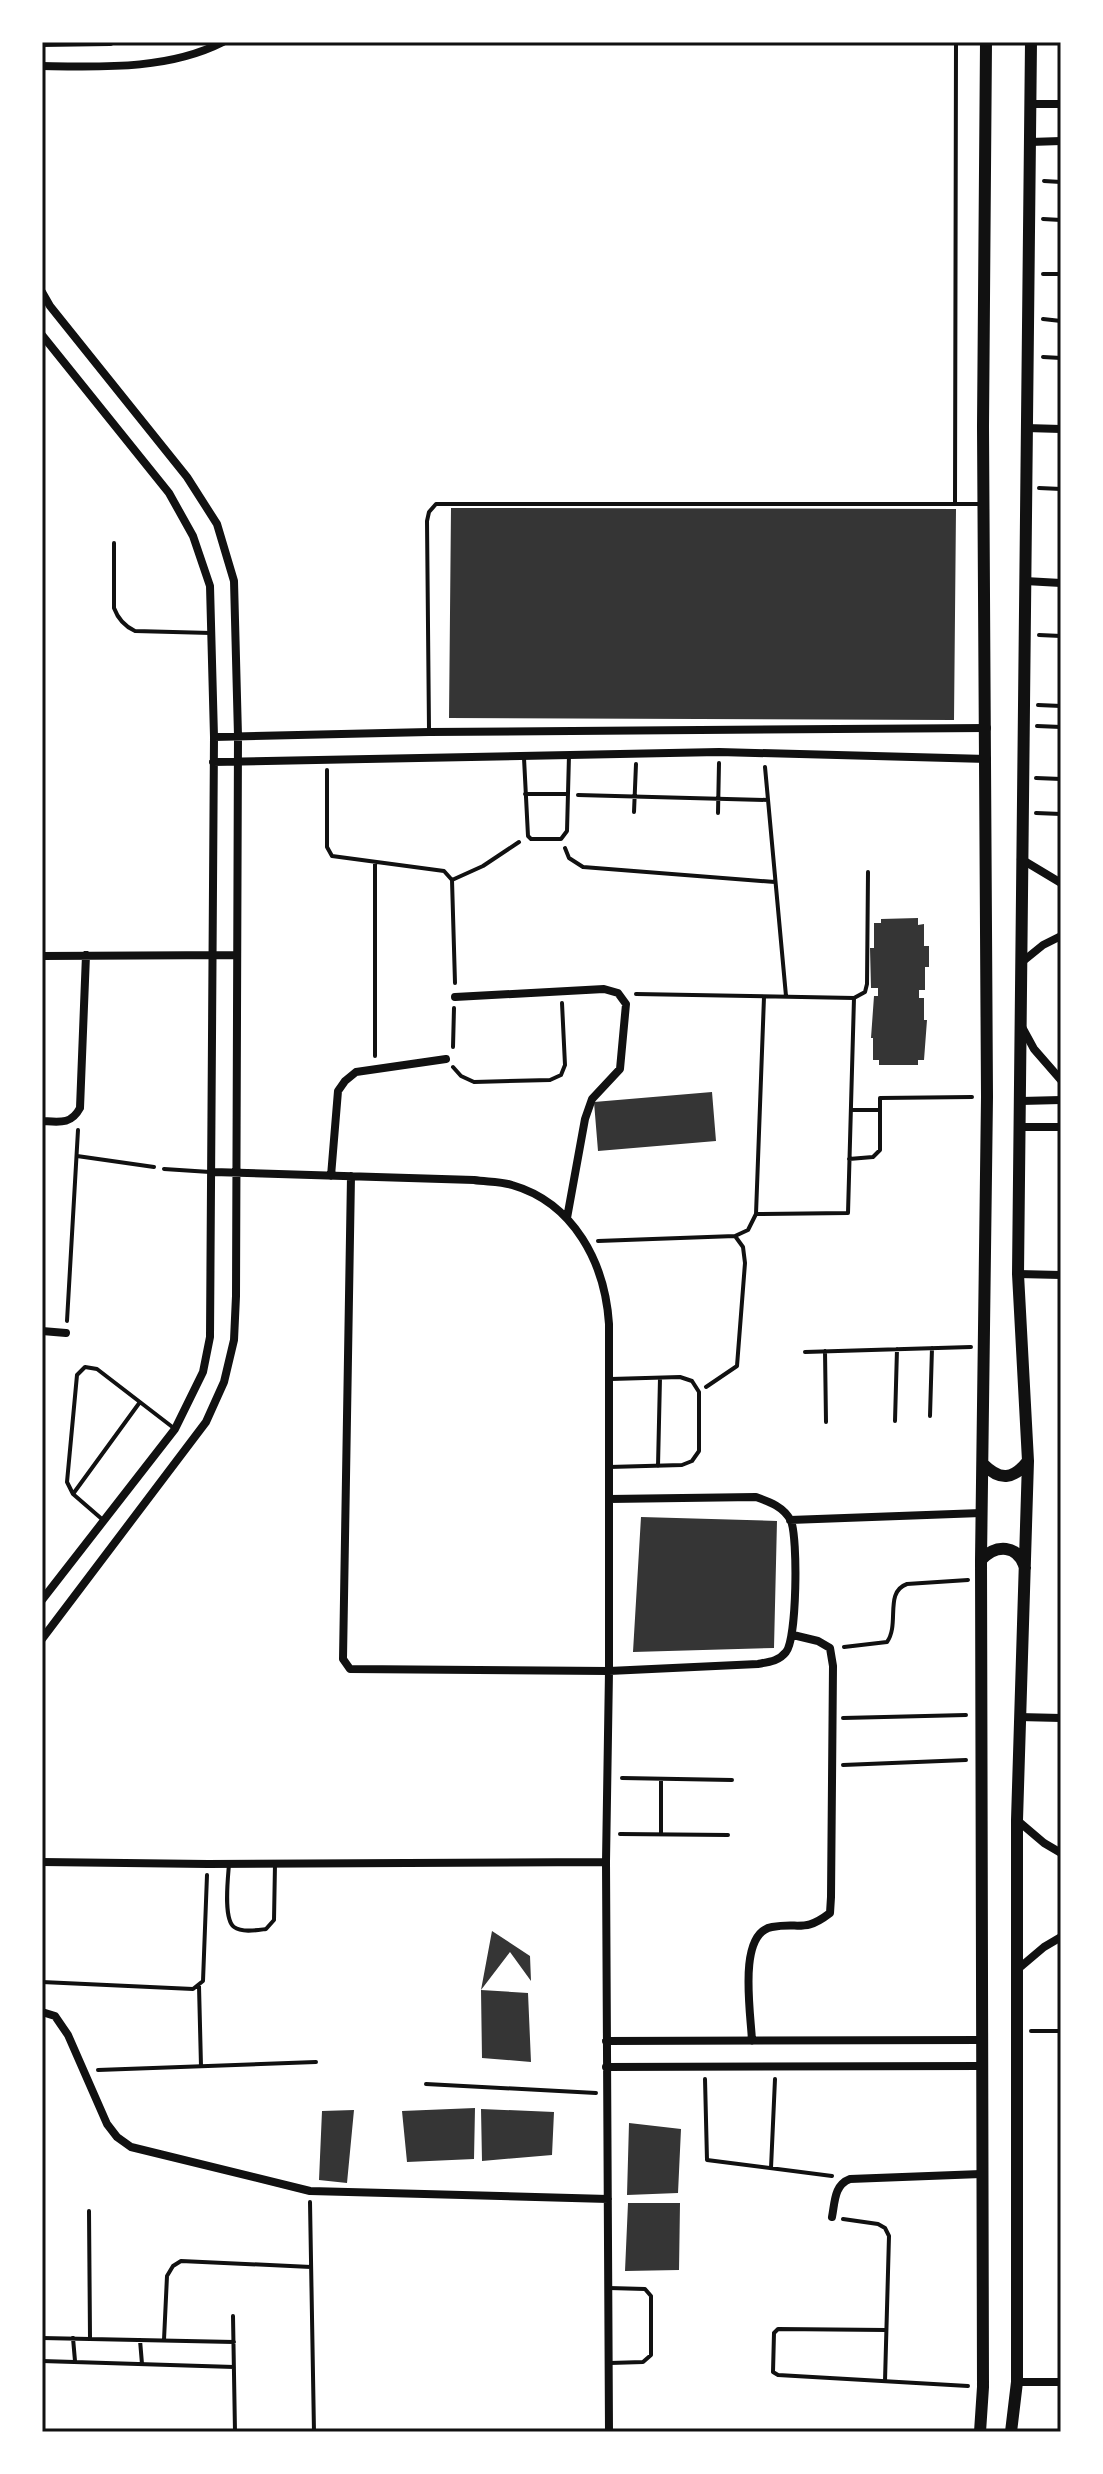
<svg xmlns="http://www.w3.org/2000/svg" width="1103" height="2474" viewBox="0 0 1103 2474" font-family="Lora,serif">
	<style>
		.building { fill: #353535 }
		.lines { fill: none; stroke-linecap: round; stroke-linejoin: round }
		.path { stroke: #111; stroke-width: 4 }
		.service { stroke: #111; stroke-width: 4 }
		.minor { stroke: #111; stroke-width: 8 }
		.secondary { stroke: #111; stroke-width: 12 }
		.neatline { fill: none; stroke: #111; stroke-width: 3 }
	</style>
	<rect width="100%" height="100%" fill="#fff"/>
	<path class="building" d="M 451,508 L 956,509 L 954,720 L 449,718 Z
		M 918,918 L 918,925 L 924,924 L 924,946 L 929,946 L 929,967 L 925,967 L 925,990 L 919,990 L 919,998 L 924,998 L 924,1020 L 927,1020 L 924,1060 L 918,1060 L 918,1065 L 879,1065 L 879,1060 L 873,1060 L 873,1038 L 871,1038 L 874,996 L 878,996 L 878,988 L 871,988 L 870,948 L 874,948 L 874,923 L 881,923 L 881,919 Z
		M 712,1092 L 716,1141 L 598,1151 L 594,1102 Z
		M 641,1517 L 777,1521 L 774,1648 L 633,1652 Z
		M 492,1931 L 530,1956 L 531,1981 L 510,1952 L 481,1990 Z
		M 481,1990 L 528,1993 L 531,2062 L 482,2058 Z
		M 475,2108 L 474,2159 L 407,2162 L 402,2111 Z
		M 481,2109 L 554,2112 L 552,2155 L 482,2161 Z
		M 354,2110 L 347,2183 L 319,2180 L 322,2111 Z
		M 629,2123 L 681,2129 L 678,2193 L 627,2195 Z
		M 628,2203 L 680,2203 L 679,2270 L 625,2271 Z"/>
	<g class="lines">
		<path class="path" d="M 1044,181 L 1061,182
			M 1043,219 L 1061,220
			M 1043,274 L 1061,274
			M 1043,319 L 1061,321
			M 1043,357 L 1061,358
			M 1039,488 L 1061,489
			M 1039,635 L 1061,636
			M 1038,705 L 1061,706
			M 1037,726 L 1061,727
			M 765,767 L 786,996
			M 327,770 L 327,847 L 332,856 L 444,871 L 452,880 L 455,983
			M 1036,778 L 1061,779
			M 578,795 L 768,800
			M 634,812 L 636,764
			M 718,813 L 719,763
			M 1036,813 L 1061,814
			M 565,848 L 569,858 L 583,867 L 775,882
			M 452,880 L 483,866 L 519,842
			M 636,994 L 854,998 L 865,992 L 867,984 L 868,872
			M 453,1047 L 454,1008
			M 375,1056 L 375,862
			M 453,1067 L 461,1076 L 474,1082 L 550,1080 L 561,1075 L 565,1065 L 562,1003
			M 851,1110 L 880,1110
			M 77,1156 L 154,1167
			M 849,1159 L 873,1157 L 880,1150 L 880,1098 L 972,1097
			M 756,1214 L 848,1213 L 854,998
			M 735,1236 L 748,1230 L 756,1214 L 764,997
			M 598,1241 L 735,1236 L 743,1247 L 745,1263 L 737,1366 L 706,1387
			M 67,1321 L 78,1130
			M 825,1351 L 826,1422
			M 805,1352 L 971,1347
			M 930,1416 L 932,1348
			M 895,1421 L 897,1349
			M 844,1647 L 887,1642 C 900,1624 884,1592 907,1584 L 968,1580
			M 843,1718 L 966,1715
			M 843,1765 L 966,1760
			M 622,1778 L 732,1780
			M 661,1779 L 661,1834
			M 620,1834 L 728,1835
			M 42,1982 L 193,1989 L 203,1981 L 207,1875
			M 199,1986 L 201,2066
			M 1031,2031 L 1061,2031
			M 98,2070 L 316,2062
			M 705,2079 L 707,2160 L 832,2176
			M 426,2084 L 596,2093
			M 771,2168 L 775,2079
			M 310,2202 L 314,2432
			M 89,2211 L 90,2338
			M 843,2219 L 878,2224 L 885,2228 L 889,2236 L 885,2381
			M 233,2316 L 235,2432
			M 886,2330 L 778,2329 L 774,2333 L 773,2372 L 778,2375 L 968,2386
			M 42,2338 L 234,2342
			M 73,2338 L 75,2361
			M 140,2340 L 142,2364
			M 164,2340 L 167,2276 L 173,2266 L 181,2261 L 311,2267
			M 42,2361 L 234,2367"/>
		<path class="service" d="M 955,503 L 956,42
			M 114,543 L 114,608 C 118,619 124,626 135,631 L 211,633
			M 429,730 L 427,521 L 429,512 L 436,504 L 982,504
			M 524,758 L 528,836 L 531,839 L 561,839 L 567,831 L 569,755
			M 525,794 L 567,794
			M 164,1169 L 210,1172
			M 658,1466 L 660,1378
			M 609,1467 L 682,1465 L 692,1461 L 699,1451 L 699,1392 L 692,1381 L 680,1377 L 611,1379
			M 73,1494 L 140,1402
			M 103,1520 L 73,1494 L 67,1482 L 77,1375 L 85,1367 L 97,1369 L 175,1429
			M 229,1864 C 228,1878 223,1919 234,1927 C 242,1933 258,1930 266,1929 L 274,1920 L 275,1864
			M 609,2288 L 645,2289 L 651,2296 L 651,2355 L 643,2362 L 610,2363"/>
		<path class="minor" d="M 42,43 L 110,42
			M 42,66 C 102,67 168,70 223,42
			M 1031,104 L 1061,104
			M 1030,142 L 1061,141
			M 42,292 L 50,306 L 187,477 L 217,524 L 234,581 L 238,736 L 236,1296 L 234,1340 L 224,1382 L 206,1422 L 42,1639
			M 42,335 L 169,493 L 193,536 L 210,586 L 214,737 L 210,1337 L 203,1372 L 175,1429 L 42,1600
			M 1026,428 L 1061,429
			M 1025,581 L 1061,583
			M 214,737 L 429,732 L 987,728
			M 213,762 L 719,752 L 987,759
			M 1021,859 L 1061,883
			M 42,956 L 235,955
			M 1022,962 L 1043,945 L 1061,936
			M 455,997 L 604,989 L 618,993 L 626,1004 L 620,1069 L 592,1099 L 585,1119 L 567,1218
			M 1022,1027 L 1034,1049 L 1061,1080
			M 1021,1101 L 1061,1100
			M 42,1121 C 59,1122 71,1125 80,1108 L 86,955
			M 1020,1127 L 1061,1127
			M 213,1172 L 474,1180 C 486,1182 500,1181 512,1185 C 574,1203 605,1263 609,1324 L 609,1671 L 606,1862 L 609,2432
			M 331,1176 L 338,1091 L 345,1081 L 356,1072 L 446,1059
			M 351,1176 L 343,1659 L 350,1669 L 609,1671 L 758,1664 C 769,1662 779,1661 786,1652 C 797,1639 798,1538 791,1521 C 784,1507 770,1502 756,1497 L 609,1499
			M 1018,1274 L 1061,1275
			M 42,1331 L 66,1333
			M 790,1520 L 981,1513
			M 1019,1717 L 1061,1718
			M 1017,1820 L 1044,1843 L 1061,1853
			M 42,1862 L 208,1864 L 606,1862
			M 1018,1969 L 1044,1947 L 1061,1937
			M 42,2012 L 55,2016 L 68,2035 L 107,2124 L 117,2137 L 131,2147 L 310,2191 L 608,2199
			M 606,2041 L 981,2040
			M 752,2041 C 751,2014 737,1933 772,1927 C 800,1922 804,1933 830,1913 L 831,1897 L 833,1666 L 830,1648 L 818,1641 L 793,1635
			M 606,2067 L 981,2066
			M 832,2217 C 835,2202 834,2185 850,2179 L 981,2174
			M 1017,2382 L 1061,2382"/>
		<path class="secondary" d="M 983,1464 C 1000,1481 1013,1480 1028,1461
			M 981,1560 C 996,1544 1018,1544 1025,1568
			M 980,2432 L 983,2387 L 981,1560 L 987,1097 L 983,427 L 986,42
			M 1011,2432 L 1017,2382 L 1017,1820 L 1028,1461 L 1018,1274 L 1031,42"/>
	</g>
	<rect width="1103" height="2474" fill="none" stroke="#ffffff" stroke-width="88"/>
	<rect x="44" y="44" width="1015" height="2386" class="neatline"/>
</svg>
